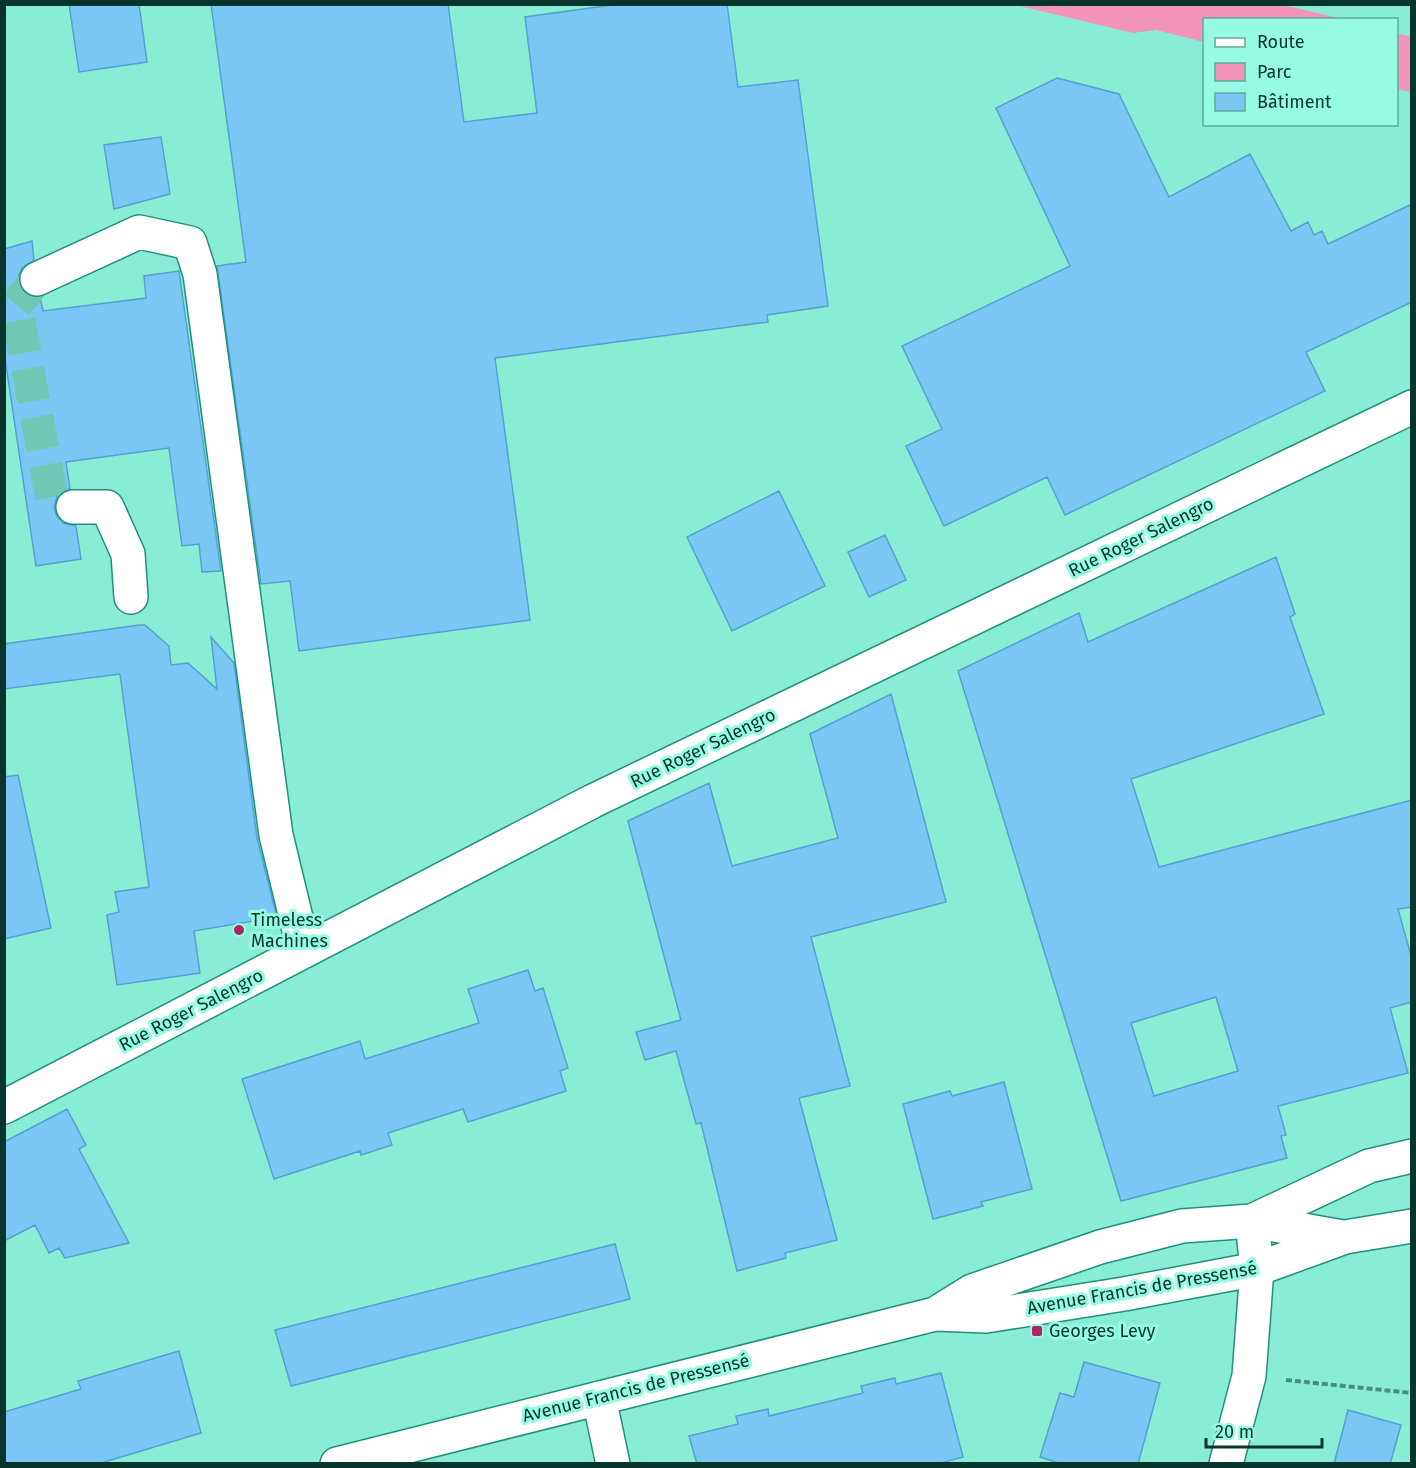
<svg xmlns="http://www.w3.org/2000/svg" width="1416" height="1468" viewBox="0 0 1416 1468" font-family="'Fira Sans',sans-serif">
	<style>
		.green { fill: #f295b8 }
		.building { fill: #7ac7f6; stroke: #53a1ce; stroke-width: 1.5; fill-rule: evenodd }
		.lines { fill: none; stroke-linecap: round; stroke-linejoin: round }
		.minor-tunnel { stroke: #6fc8b3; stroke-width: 33; stroke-dasharray: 33 16; stroke-linecap: butt }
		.minor-casing { stroke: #20907b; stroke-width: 36 }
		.path { stroke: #478f7f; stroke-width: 4; stroke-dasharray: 6 3; stroke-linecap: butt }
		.minor { stroke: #fff; stroke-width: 33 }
		.poi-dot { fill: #ad2567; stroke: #96fbe2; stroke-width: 2 }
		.labels { text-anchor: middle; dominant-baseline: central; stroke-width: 6; stroke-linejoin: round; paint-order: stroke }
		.street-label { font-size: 18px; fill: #07352c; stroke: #96fbe2 }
		.poi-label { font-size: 18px; fill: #07352c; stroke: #96fbe2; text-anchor: start }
	</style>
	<rect width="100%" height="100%" fill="#89edd5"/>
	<path class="green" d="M 1016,5 L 1284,5 L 1343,19 L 1204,20 L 1204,42 L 1156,30 L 1133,33 Z
		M 1397,33 L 1411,37 L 1411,92 L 1397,89 Z"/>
	<path class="building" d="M 69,4 L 139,4 L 147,62 L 79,72 Z
		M 211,4 L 448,4 L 464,122 L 537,113 L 525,17 L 619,4 L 727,4 L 738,87 L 798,80 L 828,306 L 767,315 L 768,322 L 495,358 L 530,620 L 299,651 L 290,581 L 261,584 L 217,266 L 246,262 Z
		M 1057,78 L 1119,94 L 1169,197 L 1250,154 L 1291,231 L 1308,222 L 1314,235 L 1322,231 L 1328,244 L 1412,204 L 1412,302 L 1306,352 L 1325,391 L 1065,515 L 1047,477 L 944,526 L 906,446 L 942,429 L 902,346 L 1070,266 L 996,108 Z
		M 161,137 L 170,194 L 114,209 L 104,145 Z
		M 32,241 L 34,260 L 22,268 L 18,278 L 20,287 L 26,294 L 35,298 L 40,297 L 43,311 L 146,298 L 144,276 L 179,271 L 221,571 L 202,572 L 199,544 L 182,546 L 169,448 L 66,462 L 70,489 L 63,491 L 57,497 L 54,508 L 57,516 L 63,523 L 76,526 L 81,559 L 36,566 L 4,352 L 4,249 Z
		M 779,491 L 825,586 L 732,631 L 687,537 Z
		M 885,535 L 906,580 L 869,597 L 848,552 Z
		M 1276,557 L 1295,614 L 1290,617 L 1324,714 L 1131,779 L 1159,867 L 1412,800 L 1412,907 L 1398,909 L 1412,959 L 1412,1002 L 1390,1008 L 1408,1073 L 1278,1106 L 1286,1135 L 1281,1136 L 1287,1158 L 1121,1201 L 958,671 L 1079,613 L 1088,642 ZM 1216,997 L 1238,1071 L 1154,1096 L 1131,1023 Z
		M 139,625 L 145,625 L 169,646 L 171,665 L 188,663 L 217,689 L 211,637 L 234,663 L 257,838 L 277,917 L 194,931 L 200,973 L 117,985 L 107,915 L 119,912 L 115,892 L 149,887 L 120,674 L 4,689 L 4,644 Z
		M 891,694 L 946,902 L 811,937 L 850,1086 L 799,1098 L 837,1240 L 785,1253 L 786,1258 L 737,1271 L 701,1123 L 696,1124 L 676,1051 L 645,1060 L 636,1032 L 681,1020 L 628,821 L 709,783 L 732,866 L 838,838 L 810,734 Z
		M 18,775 L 51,928 L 4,939 L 4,777 Z
		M 528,970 L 535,991 L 543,988 L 568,1068 L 560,1071 L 566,1091 L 468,1122 L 463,1109 L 388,1133 L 392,1145 L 361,1155 L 360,1151 L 274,1179 L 242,1079 L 360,1041 L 365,1059 L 479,1023 L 468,989 Z
		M 1004,1082 L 1032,1189 L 981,1202 L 983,1206 L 933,1219 L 903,1104 L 950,1091 L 952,1096 Z
		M 67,1109 L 86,1145 L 79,1149 L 129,1243 L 65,1258 L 59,1248 L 49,1253 L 35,1225 L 4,1241 L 4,1142 Z
		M 615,1244 L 630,1299 L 291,1386 L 275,1330 Z
		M 179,1351 L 201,1433 L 98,1464 L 4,1464 L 4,1412 L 81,1389 L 78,1381 Z
		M 1084,1362 L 1160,1383 L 1138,1464 L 1061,1464 L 1040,1457 L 1060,1393 L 1074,1397 Z
		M 941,1373 L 963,1457 L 938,1464 L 697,1464 L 689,1436 L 738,1424 L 736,1416 L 768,1409 L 769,1416 L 863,1393 L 861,1386 L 895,1378 L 896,1384 Z
		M 1348,1410 L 1401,1425 L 1390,1464 L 1334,1464 Z"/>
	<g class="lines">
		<path class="minor-tunnel" d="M 37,279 L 16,305 L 53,504 L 73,507"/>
		<g class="minor-casing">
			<path id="minor" d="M 37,279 L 139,232 L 190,243 L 200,274 L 276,835 L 304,951
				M 73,507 L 107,507 L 128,554 L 131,597
				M 4,1107 L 593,801 L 1412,407
				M 935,1314 L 972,1291 L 1100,1247 L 1182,1226 L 1252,1221 L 1343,1237
				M 599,1398 L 613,1464
				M 337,1464 L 935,1314 L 986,1316 L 1124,1294 L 1257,1269 L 1345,1237 L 1412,1226
				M 1226,1464 L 1249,1376 L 1257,1269 L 1252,1221 L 1369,1166 L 1412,1156"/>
		</g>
		<path class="path" d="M 1286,1380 L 1412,1393"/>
		<use href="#minor" class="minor"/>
	</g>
	<g class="poi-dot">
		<circle cx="239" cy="930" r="6"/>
		<rect x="1031" y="1325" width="12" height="12" rx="3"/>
	</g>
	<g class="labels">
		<g class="street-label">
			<text transform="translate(1141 537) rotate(-26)">Rue Roger Salengro</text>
			<text transform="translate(703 748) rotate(-26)">Rue Roger Salengro</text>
			<text transform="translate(191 1010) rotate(-27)">Rue Roger Salengro</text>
			<text transform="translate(1142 1288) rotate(-10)">Avenue Francis de Pressensé</text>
			<text transform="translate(636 1388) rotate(-14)">Avenue Francis de Pressensé</text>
		</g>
		<g class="poi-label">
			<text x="251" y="920">Timeless<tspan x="251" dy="21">Machines</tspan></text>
			<text x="1049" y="1331">Georges Levy</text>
		</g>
	</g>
	<rect width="1416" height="1468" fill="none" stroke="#07352c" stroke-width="12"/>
	<rect x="1203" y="18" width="195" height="108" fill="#96fbe2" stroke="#5dac99" stroke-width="1.5"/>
	<rect x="1215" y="38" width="30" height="9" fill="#ffffff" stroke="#5dac99" stroke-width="1.5"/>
	<text x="1257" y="48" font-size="18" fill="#07352c">Route</text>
	<rect x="1215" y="63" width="30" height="18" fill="#f295b8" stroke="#5dac99" stroke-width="1.5"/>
	<text x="1257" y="78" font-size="18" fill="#07352c">Parc</text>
	<rect x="1215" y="93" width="30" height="18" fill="#7ac7f6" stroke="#5dac99" stroke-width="1.5"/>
	<text x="1257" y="108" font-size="18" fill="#07352c">Bâtiment</text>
	<path d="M1206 1438v9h116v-9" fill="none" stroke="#07352c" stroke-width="3"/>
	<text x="1215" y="1438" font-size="18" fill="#07352c" stroke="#96fbe2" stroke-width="4.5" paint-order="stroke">20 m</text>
</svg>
